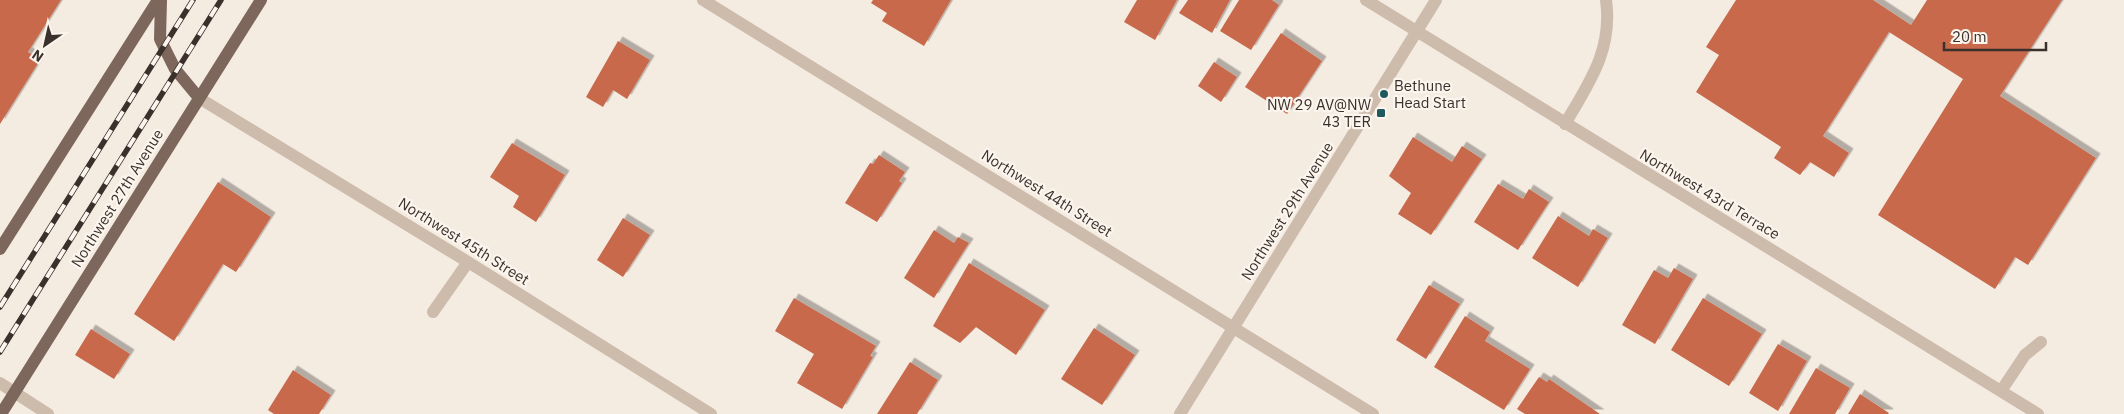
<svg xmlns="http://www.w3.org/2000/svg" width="2124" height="414" viewBox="0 0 2124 414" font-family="'IBM Plex Sans',sans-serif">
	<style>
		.building { fill: #c8694b; filter: url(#shadow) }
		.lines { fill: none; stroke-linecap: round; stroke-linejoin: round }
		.minor { stroke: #cdbbac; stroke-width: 12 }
		.major { stroke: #7d675c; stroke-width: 12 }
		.rail-casing { stroke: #3b302b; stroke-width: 5.5 }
		.rail { stroke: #fbf5ee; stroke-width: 4; stroke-dasharray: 11; stroke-linecap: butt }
		.poi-dot { fill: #1f5a5e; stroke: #fbf5ee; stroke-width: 2 }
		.labels { text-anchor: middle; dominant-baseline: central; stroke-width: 4.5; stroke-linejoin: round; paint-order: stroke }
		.poi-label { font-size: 15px; fill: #3b302b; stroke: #fbf5ee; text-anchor: start }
		.street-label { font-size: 15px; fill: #3b302b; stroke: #fbf5ee }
	</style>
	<defs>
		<filter id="shadow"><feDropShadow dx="4.5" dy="-4.5" stdDeviation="0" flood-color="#0004"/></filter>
	</defs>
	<rect width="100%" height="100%" fill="#f4ebe1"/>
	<path class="building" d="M 0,0 L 61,0 L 28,52 L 40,60 L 0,124 Z
		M 873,0 L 951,0 L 924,46 L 882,21 L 887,13 L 871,3 Z
		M 1137,0 L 1177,0 L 1155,40 L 1124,22 Z
		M 1188,0 L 1230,0 L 1212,33 L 1179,13 Z
		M 1239,0 L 1272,0 L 1279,5 L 1251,50 L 1220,31 Z
		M 1736,0 L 1873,0 L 1911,25 L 1927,0 L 2062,0 L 2000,96 L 2096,158 L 2028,265 L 2015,257 L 1995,289 L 1878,215 L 1963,79 L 1889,32 L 1823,136 L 1849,153 L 1834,177 L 1810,162 L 1800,175 L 1774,158 L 1781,147 L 1696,92 L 1719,55 L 1706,47 Z
		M 1281,33 L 1322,61 L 1287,114 L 1245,87 Z
		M 618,41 L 650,60 L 627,99 L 613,90 L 603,107 L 586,97 Z
		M 1214,62 L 1237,77 L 1221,102 L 1198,86 Z
		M 1413,137 L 1452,162 L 1462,146 L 1482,159 L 1431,235 L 1398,214 L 1411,193 L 1389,176 Z
		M 512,143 L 565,175 L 536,222 L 513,207 L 519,196 L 490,177 Z
		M 879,155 L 905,172 L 899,181 L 902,183 L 877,222 L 845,203 L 870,163 L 873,164 Z
		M 218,182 L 271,217 L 236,272 L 223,264 L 174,341 L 134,314 Z
		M 1498,184 L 1523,199 L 1529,189 L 1549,202 L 1518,250 L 1474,222 Z
		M 1558,216 L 1589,236 L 1593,229 L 1608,238 L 1578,287 L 1532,258 Z
		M 623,218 L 650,235 L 623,277 L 597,260 Z
		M 934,230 L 954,243 L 958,237 L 969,243 L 934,298 L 904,278 Z
		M 969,263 L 1045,310 L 1016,355 L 976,327 L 960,343 L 933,326 Z
		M 1674,268 L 1693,279 L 1655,344 L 1622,325 L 1654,270 L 1668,278 Z
		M 1429,285 L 1460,304 L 1426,359 L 1396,340 Z
		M 794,298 L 876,346 L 870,356 L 873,357 L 842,409 L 797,383 L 814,354 L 775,331 Z
		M 1703,298 L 1762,334 L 1729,386 L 1671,350 Z
		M 1465,316 L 1490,332 L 1485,341 L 1530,369 L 1504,410 L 1434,367 Z
		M 1094,328 L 1135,355 L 1102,405 L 1061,379 Z
		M 91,329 L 130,354 L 114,379 L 75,355 Z
		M 1778,344 L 1807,361 L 1778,411 L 1749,393 Z
		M 910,362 L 938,380 L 917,414 L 877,414 Z
		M 1816,368 L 1850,388 L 1835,414 L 1789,414 Z
		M 293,370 L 331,395 L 319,414 L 274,414 L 268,410 Z
		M 1539,377 L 1547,382 L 1549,379 L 1600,414 L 1525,414 L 1517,409 Z
		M 1860,394 L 1889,413 L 1888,414 L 1848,414 Z"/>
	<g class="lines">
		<path class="minor" d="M 703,0 L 1373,414
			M 1366,0 L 2038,414
			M 199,98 L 468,262 L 711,414
			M 1565,124 C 1589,83 1613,50 1606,0
			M 433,312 L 468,262
			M 0,383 L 48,414
			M 2001,391 L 2025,355 L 2041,342
			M 1180,414 L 1436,0"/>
		<path class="major" d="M 161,0 L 160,39 L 175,69 L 199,98
			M 0,249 L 158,0
			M 1,414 L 261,0"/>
		<g class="rail-casing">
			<path id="rail" d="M 0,307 L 193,0
				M 0,352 L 221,0"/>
		</g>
		<use href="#rail" class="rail"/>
	</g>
	<g class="poi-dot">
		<circle cx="1384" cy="94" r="5"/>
		<rect x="1376" y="108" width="10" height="10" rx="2.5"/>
	</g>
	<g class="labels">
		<g class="poi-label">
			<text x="1394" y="85">Bethune<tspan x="1394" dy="17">Head Start</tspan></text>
			<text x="1371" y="104" text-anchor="end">NW 29 AV@NW<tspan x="1371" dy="17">43 TER</tspan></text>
		</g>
		<g class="street-label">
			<text transform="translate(1047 193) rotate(32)">Northwest 44th Street</text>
			<text transform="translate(1710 194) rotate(31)">Northwest 43rd Terrace</text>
			<text transform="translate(117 198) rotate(-58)">Northwest 27th Avenue</text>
			<text transform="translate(1287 211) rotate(-58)">Northwest 29th Avenue</text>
			<text transform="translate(464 241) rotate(32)">Northwest 45th Street</text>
		</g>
	</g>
	<g transform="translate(45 45) rotate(214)" stroke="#fbf5ee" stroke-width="4" paint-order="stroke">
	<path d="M0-4L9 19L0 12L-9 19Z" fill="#3b302b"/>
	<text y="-8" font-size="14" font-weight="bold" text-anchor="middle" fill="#3b302b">N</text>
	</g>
	<path d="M1944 42v8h102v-8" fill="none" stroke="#3b302b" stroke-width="2.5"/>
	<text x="1952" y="42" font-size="15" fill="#3b302b" stroke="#fbf5ee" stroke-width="4" paint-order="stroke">20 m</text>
</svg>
